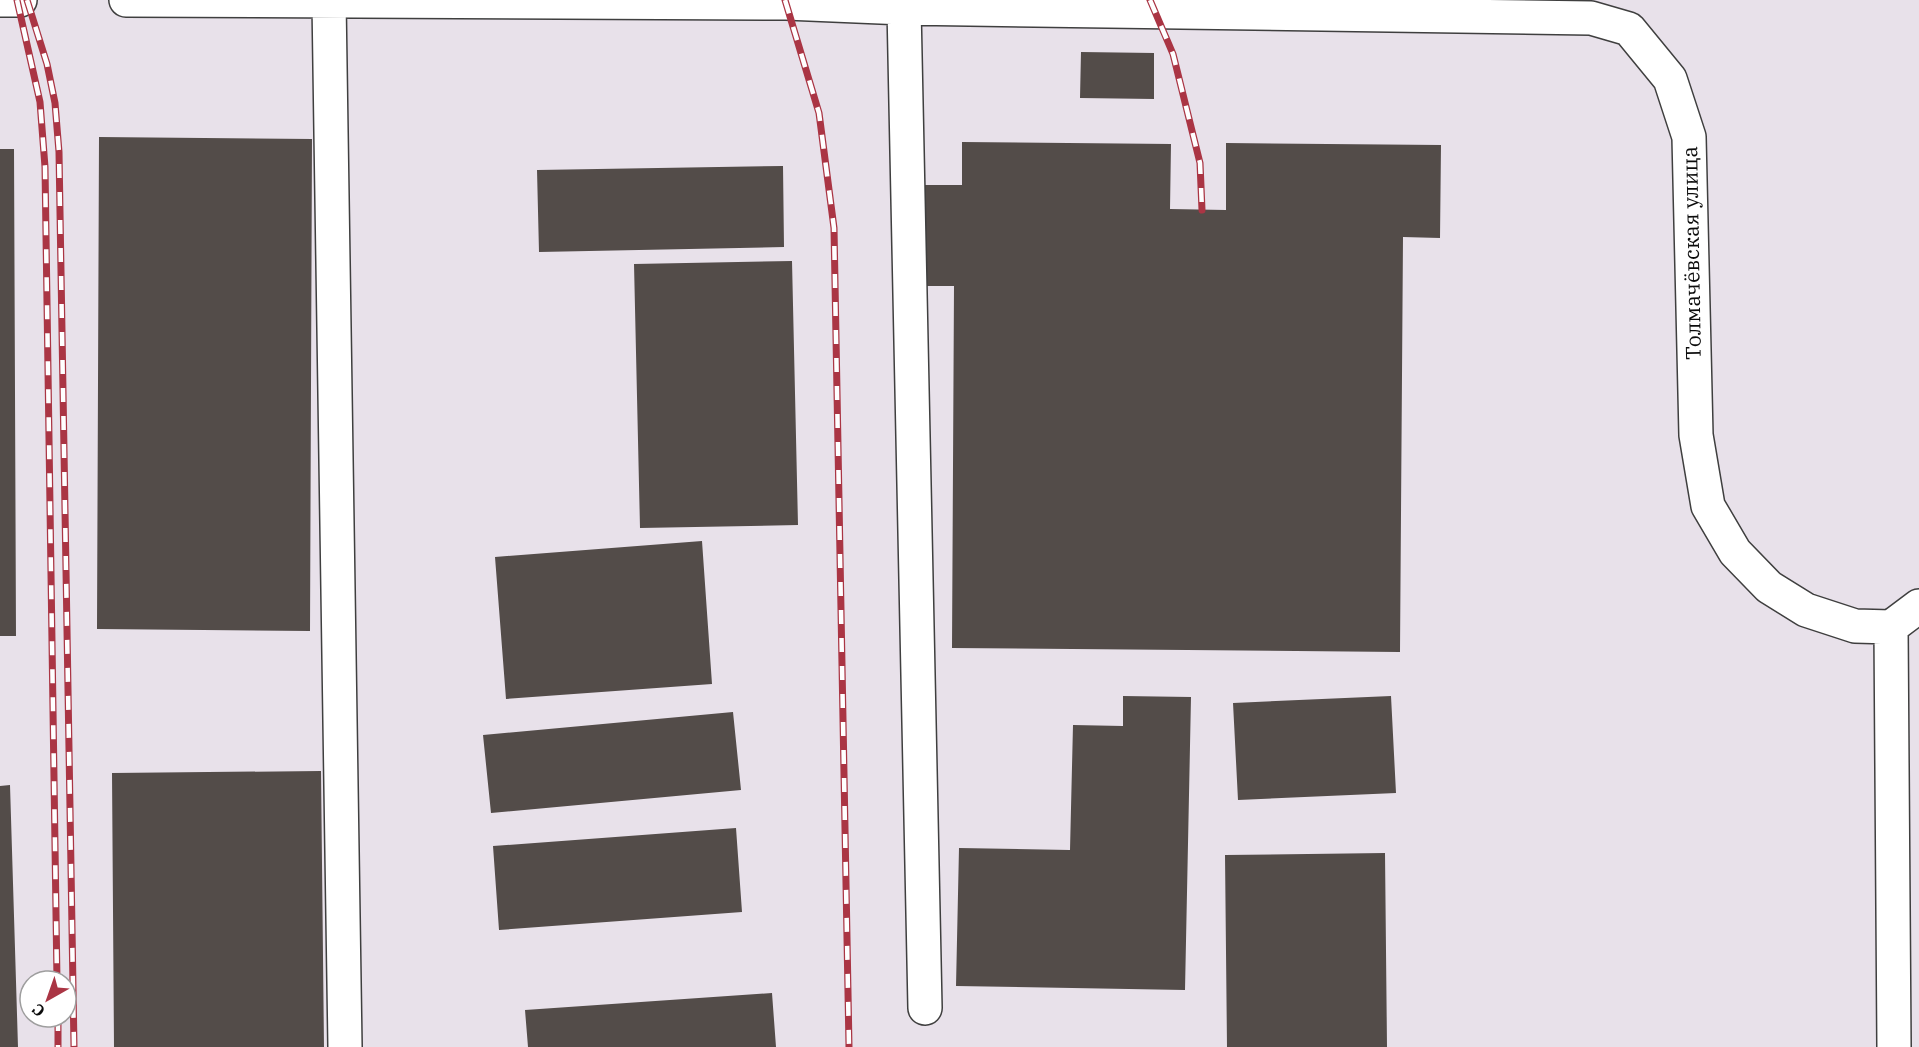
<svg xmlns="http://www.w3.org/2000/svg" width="1919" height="1047" viewBox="0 0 1919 1047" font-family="'IBM Plex Serif',serif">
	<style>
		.industrial { fill: #e8e1ea; fill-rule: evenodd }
		.building { fill: #534c49 }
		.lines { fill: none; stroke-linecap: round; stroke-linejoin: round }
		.minor-casing { stroke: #3f3f3f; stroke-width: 36 }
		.minor { stroke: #fff; stroke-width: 33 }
		.rail-casing { stroke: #aa3544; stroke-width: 7 }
		.rail { stroke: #fff; stroke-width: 4.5; stroke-dasharray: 14; stroke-linecap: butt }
		.labels { text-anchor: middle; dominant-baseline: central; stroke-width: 6; stroke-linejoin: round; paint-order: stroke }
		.street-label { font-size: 21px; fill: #0c0c0c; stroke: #fff }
	</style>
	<rect width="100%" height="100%" fill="#fdf8ed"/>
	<path class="industrial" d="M 0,0 L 1919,0 L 1919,1047 L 0,1047 ZM 30,981 L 66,981 L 66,1017 L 30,1017 Z"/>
	<path class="building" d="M 1081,52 L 1154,53 L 1154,99 L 1080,98 Z
		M 99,137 L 312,139 L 310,631 L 97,629 Z
		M 962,142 L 1171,144 L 1170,209 L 1226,210 L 1226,143 L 1441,145 L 1440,238 L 1403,237 L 1400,652 L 952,648 L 954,286 L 922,286 L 923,185 L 962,185 Z
		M 0,149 L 14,149 L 16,636 L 0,636 Z
		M 783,166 L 784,247 L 539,252 L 537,170 Z
		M 792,261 L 798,525 L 640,528 L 634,264 Z
		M 702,541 L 712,684 L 506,699 L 495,557 Z
		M 1123,696 L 1191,697 L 1185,990 L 956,986 L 959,848 L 1070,850 L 1073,725 L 1123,726 Z
		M 1391,696 L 1396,793 L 1238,800 L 1233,703 Z
		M 733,712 L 741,790 L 491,813 L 483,735 Z
		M 321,771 L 324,1047 L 114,1047 L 112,773 Z
		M 10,785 L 18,1047 L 0,1047 L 0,786 Z
		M 736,828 L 742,912 L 499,930 L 493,846 Z
		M 1385,853 L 1387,1047 L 1227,1047 L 1225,855 Z
		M 772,993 L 776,1047 L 528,1047 L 525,1010 Z"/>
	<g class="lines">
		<g class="minor-casing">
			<path id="minor" d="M 0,0 L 20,0
				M 126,0 L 786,3 L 904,8 L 1591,18 L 1629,29 L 1670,79 L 1689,137 L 1696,435 L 1708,506 L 1735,552 L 1769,587 L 1806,610 L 1855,626 L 1891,627 L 1919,606
				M 329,1 L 345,1047
				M 904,8 L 925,1008
				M 1891,627 L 1894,1047"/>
		</g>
		<use href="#minor" class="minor"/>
		<g class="rail-casing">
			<path id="rail" d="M 17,0 L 40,102 L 45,167 L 57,981
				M 27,0 L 47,64 L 55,103 L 59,152 L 74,1047
				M 785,0 L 819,113 L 834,228 L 849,1047
				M 1150,0 L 1173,54 L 1200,163 L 1202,210
				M 58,1017 L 58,1047"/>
		</g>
		<use href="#rail" class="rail"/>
	</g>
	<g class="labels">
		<g class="street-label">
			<text transform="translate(1691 253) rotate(-91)">Толмачёвская улица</text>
		</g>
	</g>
	<g transform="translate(48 999) rotate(220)"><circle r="28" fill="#ffffff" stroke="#9e9e9e" stroke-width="1.5"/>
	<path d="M0-4.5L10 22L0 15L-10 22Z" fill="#aa3544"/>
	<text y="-9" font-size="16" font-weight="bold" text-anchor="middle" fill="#0c0c0c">С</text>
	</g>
</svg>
